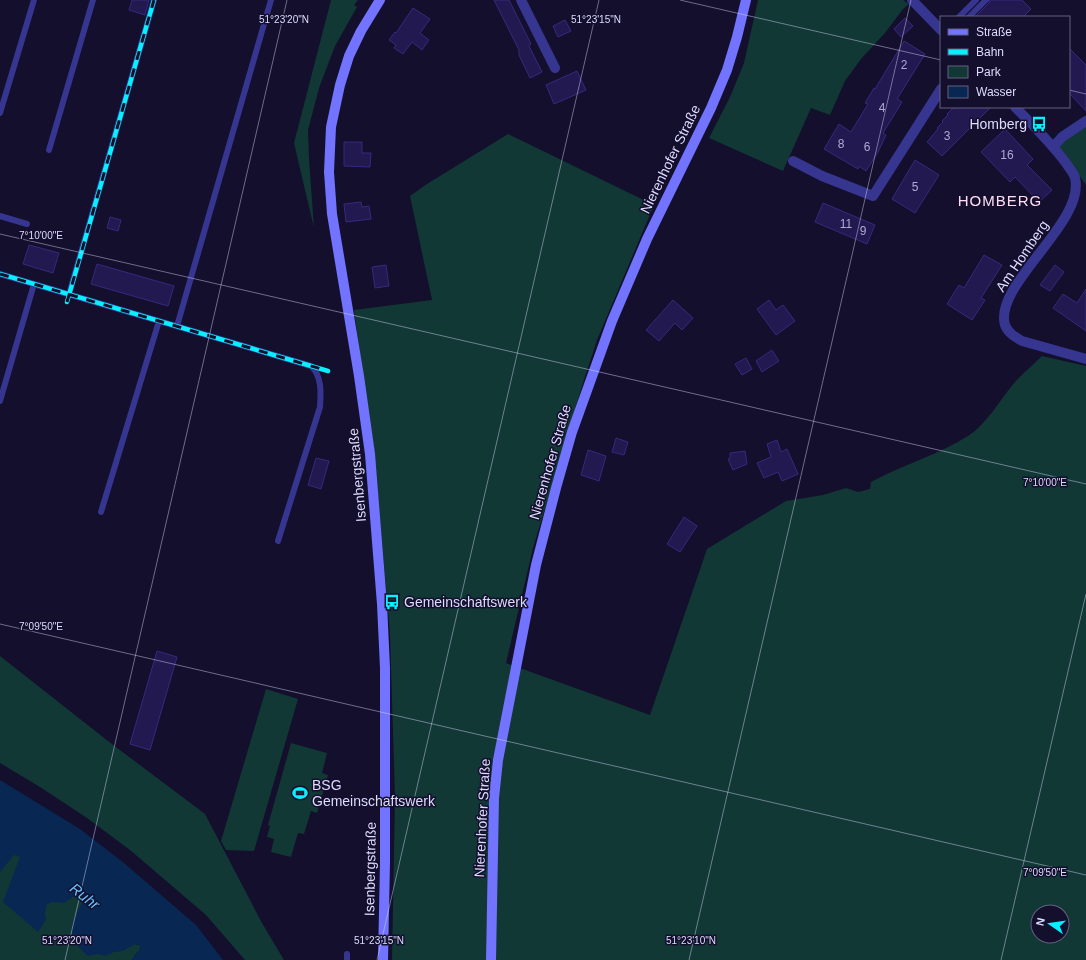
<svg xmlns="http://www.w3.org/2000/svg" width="1086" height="960" viewBox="0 0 1086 960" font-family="Arial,sans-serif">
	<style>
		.green { fill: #113835; fill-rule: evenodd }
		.water { fill: #082753 }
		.building { fill: #221950; stroke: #37297e }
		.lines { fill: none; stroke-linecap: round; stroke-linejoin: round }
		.lane { stroke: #363690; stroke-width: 6 }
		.street { stroke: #363690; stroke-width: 10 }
		.secondary { stroke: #7274ff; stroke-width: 10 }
		.rail-casing { stroke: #07f0ff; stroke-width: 4.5 }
		.rail { stroke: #130f2d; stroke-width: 3; stroke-dasharray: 9; stroke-linecap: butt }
		.ticks { fill: none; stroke: #dedbff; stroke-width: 1; stroke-opacity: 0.45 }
		.labels { text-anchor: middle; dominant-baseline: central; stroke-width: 3; stroke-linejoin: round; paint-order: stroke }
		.number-label { font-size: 12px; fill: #afaad3 }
		.poi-label { font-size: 14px; fill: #dedbff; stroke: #130f2d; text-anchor: start }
		.street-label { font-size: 14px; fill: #dedbff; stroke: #130f2d }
		.neighbourhood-label { font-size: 15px; letter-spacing: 1px; fill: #ffddf4; stroke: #130f2d }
		.water-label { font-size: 15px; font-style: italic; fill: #69c0ff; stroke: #130f2d }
		.ticks-label { font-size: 10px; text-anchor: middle; fill: #dedbff; stroke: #130f2d; stroke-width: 3; stroke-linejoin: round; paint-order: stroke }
	</style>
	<rect width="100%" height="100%" fill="#130f2d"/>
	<path class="green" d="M 331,0 L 358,0 L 354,5 L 357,7 L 335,46 L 319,88 L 308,130 L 309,159 L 314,228 L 294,143 Z
		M 758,0 L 903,0 L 909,4 L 903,9 L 885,33 L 861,59 L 845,81 L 830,115 L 811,108 L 783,171 L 709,138 L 730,97 L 744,63 Z
		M 1086,125 L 1086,185 L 1054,141 Z
		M 508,134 L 654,205 L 597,340 L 583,383 L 533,548 L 506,663 L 650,715 L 707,549 L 786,501 L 823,495 L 846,488 L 858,492 L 870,489 L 871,482 C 902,465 938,455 968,436 C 987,424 1001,398 1016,381 C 1024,372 1034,364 1042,356 L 1086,366 L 1086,960 L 392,960 L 395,797 L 390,634 L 376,471 L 354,310 L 432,300 L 410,196 L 427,184 ZM 1038,912 L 1062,912 L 1062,936 L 1038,936 Z
		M 0,656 L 108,741 L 205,814 L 262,923 L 284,960 L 245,960 L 206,915 L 130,850 L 87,818 L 40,787 L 0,763 Z
		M 266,689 L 298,699 L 254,851 L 226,850 L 221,841 Z
		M 291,743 L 327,753 L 322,773 L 328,775 L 317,813 L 311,811 L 304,834 L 298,833 L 291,857 L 271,852 L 274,839 L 267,837 L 270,826 L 268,825 Z
		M 0,828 L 77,895 L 79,893 L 85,898 L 135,944 L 141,946 L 139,951 L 134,956 L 138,960 L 0,960 Z"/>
	<path class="water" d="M 0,780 L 80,829 L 124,863 L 196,925 L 223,960 L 131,960 L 139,951 L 141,946 L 135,944 L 123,951 L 114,952 L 106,956 L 98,954 L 88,956 C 62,934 72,923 85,897 L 79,893 L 64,903 L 52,902 L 47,904 L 45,913 L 46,920 L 38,932 L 3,902 L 20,857 L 14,855 L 0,872 Z"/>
	<path class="building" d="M 132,0 L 149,0 L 145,15 L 129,10 Z
		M 494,0 L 509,0 L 531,44 L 529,46 L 542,72 L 530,78 L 519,55 L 519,50 Z
		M 990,0 L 1022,0 L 1031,9 L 1023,17 L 975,17 L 989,3 Z
		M 413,8 L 430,19 L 420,33 L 429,40 L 422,50 L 412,42 L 403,54 L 394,48 L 396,45 L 389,40 L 395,32 L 396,33 Z
		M 905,18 L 913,26 L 901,37 L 894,29 Z
		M 565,20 L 571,31 L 558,37 L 553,26 Z
		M 904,41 L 925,54 L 897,99 L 902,102 L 883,133 L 886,135 L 878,152 L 866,171 L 859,166 L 858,169 L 824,149 L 839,124 L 851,132 L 868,104 L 865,103 L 874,88 L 875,89 Z
		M 1069,48 L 1086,65 L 1086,111 L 1069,93 Z
		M 577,71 L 586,90 L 554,104 L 546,85 Z
		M 954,107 L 991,107 L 942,156 L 927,142 L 938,129 L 937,128 L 943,122 L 942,121 L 948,115 L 947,114 Z
		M 1005,129 L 1033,159 L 1027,165 L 1052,190 L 1039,202 L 1015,177 L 1010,182 L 981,152 Z
		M 344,142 L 362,142 L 362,153 L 371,153 L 370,167 L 344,166 Z
		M 915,160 L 939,175 L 915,213 L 892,199 Z
		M 361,202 L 362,207 L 369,206 L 371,219 L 346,222 L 344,204 Z
		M 823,203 L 875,225 L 867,244 L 815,222 Z
		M 110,217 L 121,220 L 118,231 L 107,228 Z
		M 29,245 L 59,253 L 53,273 L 23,264 Z
		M 984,255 L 1002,265 L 981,298 L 985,300 L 972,320 L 947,304 L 959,285 L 964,288 Z
		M 97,264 L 174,286 L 168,306 L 91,284 Z
		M 386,265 L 389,286 L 375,288 L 372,267 Z
		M 1055,265 L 1064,272 L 1050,291 L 1040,285 Z
		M 1086,289 L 1086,331 L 1053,308 L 1063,294 L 1077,303 Z
		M 673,300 L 693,318 L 682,330 L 675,323 L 659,341 L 646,330 Z
		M 769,300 L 776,310 L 783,305 L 795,321 L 776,335 L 757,309 Z
		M 772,350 L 779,361 L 762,372 L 756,361 Z
		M 746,358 L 752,369 L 742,375 L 735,364 Z
		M 616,438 L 628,442 L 624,455 L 612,452 Z
		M 777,440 L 781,452 L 787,449 L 798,474 L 782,481 L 778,472 L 764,478 L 757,463 L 771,457 L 767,444 Z
		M 588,450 L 606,456 L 599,481 L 581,475 Z
		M 745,451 L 747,464 L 733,470 L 728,459 L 730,458 L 730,453 Z
		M 316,458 L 329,461 L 321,489 L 308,485 Z
		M 684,517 L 697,526 L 680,552 L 667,544 Z
		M 157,651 L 177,657 L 150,750 L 130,744 Z"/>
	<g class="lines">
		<path class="lane" d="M 959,17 L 976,0
			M 969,17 L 986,0
			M 0,113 L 34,0
			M 49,150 L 93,0
			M 0,216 L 27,224
			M 0,274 L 311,366 C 322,376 321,393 320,407 L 278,541
			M 69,294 L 154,0
			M 177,326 L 271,0
			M 0,401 L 34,284
			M 101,512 L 159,321
			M 347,960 L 347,954"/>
		<path class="street" d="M 521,0 L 555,68
			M 912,0 L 941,30
			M 1015,107 C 1033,125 1051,143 1066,163 C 1069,168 1074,173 1075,178 C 1086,222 993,285 1005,325 C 1008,333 1015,337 1022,341 L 1086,359
			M 1054,146 L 1062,137 L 1086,121
			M 793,161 L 822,176 L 873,196 L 941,89"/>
		<path class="secondary" d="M 380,0 L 361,31 L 349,56 L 340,85 L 331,127 L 329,172 L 332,214 L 359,376 L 370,454 L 382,604 L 385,668 L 385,862 L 383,960
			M 491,960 L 494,798 L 498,760 L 536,565 L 556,488 L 572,432 L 612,321 L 647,239 L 711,108 L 727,70 L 737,37 L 746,0"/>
		<g class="rail-casing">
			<path id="rail" d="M 0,274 L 328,371
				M 67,302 L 154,0"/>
		</g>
		<use href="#rail" class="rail"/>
	</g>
	<path class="ticks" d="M 680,0 L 941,60M 1069,90 L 1086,94M 0,234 L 1086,484M 0,624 L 1086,875M 65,960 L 287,0M 377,960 L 599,0M 689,960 L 911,0M 1001,960 L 1086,594"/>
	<defs>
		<g id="bus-bare" transform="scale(1.2)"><path d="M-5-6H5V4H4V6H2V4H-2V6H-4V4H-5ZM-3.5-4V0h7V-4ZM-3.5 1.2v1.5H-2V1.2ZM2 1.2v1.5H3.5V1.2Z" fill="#07f0ff" stroke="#130f2d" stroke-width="2.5" paint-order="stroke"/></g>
		<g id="stadium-bare" transform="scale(1.2)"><path d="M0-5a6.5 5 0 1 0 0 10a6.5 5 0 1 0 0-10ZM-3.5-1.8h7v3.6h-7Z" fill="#07f0ff" stroke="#130f2d" stroke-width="2.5" paint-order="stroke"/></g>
	</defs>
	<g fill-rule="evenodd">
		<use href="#bus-bare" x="1039" y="124"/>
		<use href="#bus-bare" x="392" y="602"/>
		<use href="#stadium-bare" x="300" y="793"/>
	</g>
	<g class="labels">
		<g class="number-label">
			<text x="904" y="65">2</text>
			<text x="882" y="108">4</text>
			<text x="947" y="136">3</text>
			<text x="841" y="144">8</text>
			<text x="867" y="147">6</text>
			<text x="1007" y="155">16</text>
			<text x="915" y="187">5</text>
			<text x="846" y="224">11</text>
			<text x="863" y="231">9</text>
		</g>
		<g class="poi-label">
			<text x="1027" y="124" text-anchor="end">Homberg</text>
			<text x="404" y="602">Gemeinschaftswerk</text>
			<text x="312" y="785">BSG<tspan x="312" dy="16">Gemeinschaftswerk</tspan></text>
		</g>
		<g class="street-label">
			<text transform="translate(670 159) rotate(-64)">Nierenhofer Straße</text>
			<text transform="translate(1022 256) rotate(-56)">Am Homberg</text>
			<text transform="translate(550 462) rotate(-74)">Nierenhofer Straße</text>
			<text transform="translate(357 475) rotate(-95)">Isenbergstraße</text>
			<text transform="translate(482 818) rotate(-87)">Nierenhofer Straße</text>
			<text transform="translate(370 869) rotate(-89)">Isenbergstraße</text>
		</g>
		<g class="neighbourhood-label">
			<text x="1000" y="200">HOMBERG</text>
		</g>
		<g class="water-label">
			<text transform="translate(85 896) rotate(38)">Ruhr</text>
		</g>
	</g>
	<g class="ticks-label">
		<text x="284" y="23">51°23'20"N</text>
		<text x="596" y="23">51°23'15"N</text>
		<text x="41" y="239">7°10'00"E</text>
		<text x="1045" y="486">7°10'00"E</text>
		<text x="41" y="630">7°09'50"E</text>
		<text x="1045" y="876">7°09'50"E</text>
		<text x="67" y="944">51°23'20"N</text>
		<text x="379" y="944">51°23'15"N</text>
		<text x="691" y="944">51°23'10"N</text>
	</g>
	<rect x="940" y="16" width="130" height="92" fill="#130f2d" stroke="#646181"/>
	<rect x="948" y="29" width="20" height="6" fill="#7274ff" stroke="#646181"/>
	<text x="976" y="36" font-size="12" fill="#dedbff">Straße</text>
	<rect x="948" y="49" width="20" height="6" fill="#07f0ff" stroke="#646181"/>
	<text x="976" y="56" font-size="12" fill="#dedbff">Bahn</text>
	<rect x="948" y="66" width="20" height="12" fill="#113835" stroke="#646181"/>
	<text x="976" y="76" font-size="12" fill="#dedbff">Park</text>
	<rect x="948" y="86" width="20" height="12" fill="#082753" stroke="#646181"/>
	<text x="976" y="96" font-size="12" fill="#dedbff">Wasser</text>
	<g transform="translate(1050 924) rotate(283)"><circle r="19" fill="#130f2d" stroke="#646181"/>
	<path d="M0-3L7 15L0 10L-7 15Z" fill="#07f0ff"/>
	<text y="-6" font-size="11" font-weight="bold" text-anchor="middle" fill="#dedbff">N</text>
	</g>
</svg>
